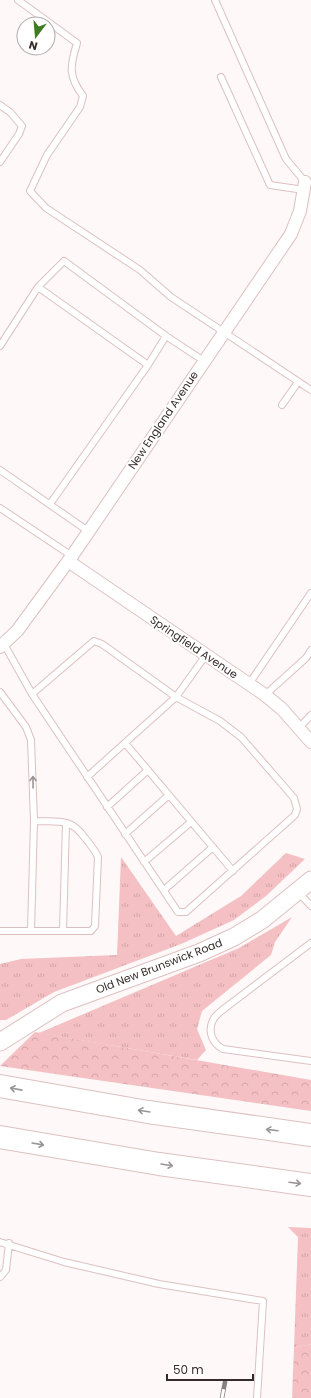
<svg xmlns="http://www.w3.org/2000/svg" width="311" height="1398" viewBox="0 0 311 1398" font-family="Poppins,sans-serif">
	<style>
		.grass { fill: url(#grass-tufts) }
		.forest { fill: url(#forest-crowns) }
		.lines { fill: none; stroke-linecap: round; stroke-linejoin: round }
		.lane-casing { stroke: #dec0c1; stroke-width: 8 }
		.street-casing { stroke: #dec0c1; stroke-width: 14 }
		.secondary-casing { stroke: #dec0c1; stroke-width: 19 }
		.highway-casing { stroke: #dec0c1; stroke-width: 24 }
		.lane { stroke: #fff; stroke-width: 6 }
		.street { stroke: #fff; stroke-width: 12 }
		.secondary { stroke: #fff; stroke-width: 17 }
		.highway { stroke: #fff; stroke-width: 22 }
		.rail-casing { stroke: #887f80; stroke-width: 4.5 }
		.rail { stroke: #fff; stroke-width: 3; stroke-dasharray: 9; stroke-linecap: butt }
		.oneway { stroke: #9a9596 }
		.labels { text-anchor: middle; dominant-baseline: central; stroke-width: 4; stroke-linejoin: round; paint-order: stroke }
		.street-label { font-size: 11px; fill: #362b2c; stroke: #fff }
	</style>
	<defs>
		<pattern id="grass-tufts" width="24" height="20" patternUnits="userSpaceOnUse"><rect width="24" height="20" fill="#f4c0c3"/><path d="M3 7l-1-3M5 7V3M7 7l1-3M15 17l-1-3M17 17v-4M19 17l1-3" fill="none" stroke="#d2a5a8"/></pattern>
		<pattern id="forest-crowns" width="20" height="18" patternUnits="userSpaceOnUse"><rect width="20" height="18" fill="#f4c0c3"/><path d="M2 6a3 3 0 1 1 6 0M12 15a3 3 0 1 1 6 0" fill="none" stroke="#d2a5a8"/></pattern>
	</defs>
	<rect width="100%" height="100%" fill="#fef8f8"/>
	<path class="grass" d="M 286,853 L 305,859 L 266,896 L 234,920 L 181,944 L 54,992 L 6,1020 L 0,1020 L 0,964 L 21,959 L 117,955 L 121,857 L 176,936 L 241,896 Z
		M 292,917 L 275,942 L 271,955 L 202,1011 L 197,1029 L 206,1050 L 197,1060 L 39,1033 L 239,948 Z
		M 288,1227 L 311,1228 L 311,1344 L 294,1348 L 298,1237 Z"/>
	<path class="forest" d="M 35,1032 L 311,1080 L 311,1111 L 0,1066 Z
		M 311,1344 L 311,1398 L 292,1398 L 294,1348 Z"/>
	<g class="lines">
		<g class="lane-casing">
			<path id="lane" d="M 18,0 L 77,43 C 70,66 68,76 83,96 L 80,107 L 47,155 L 30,191 L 46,208 L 140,270 L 171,297 L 311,390
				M 215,0 L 286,159 L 305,182
				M 221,77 L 270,185 L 304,190
				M 0,105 L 10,112 L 22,126 L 19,134 L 0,162
				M 38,287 L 64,261 L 166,336
				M 0,346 L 38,287 L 148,365 L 166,336 L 204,361
				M 282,405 L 298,382
				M 0,470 L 88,531
				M 50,504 L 148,365
				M 0,508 L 72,556
				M 4,644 L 32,694 L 178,912 L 186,912 L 295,815 L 297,809 L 294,798 L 241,737 L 220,721 L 176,697 L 102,644 L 94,641 L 32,694
				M 249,684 L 311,593
				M 0,692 L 26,727 L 31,740 L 34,821 L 31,931 L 91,931 L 95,926 L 98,857 C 95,850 90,844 85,838 C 70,817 58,822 34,821
				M 265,695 L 306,658 L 311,650
				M 299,728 L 311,715
				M 125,743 L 233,871
				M 87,777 L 176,697 L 206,655
				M 107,807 L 148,770
				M 125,834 L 169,795
				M 144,862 L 191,822
				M 164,890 L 213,847
				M 299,893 L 311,906
				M 0,931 L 31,931
				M 63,931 L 66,823
				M 311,943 L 225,1008 C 221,1011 215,1016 213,1020 C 207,1032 213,1044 223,1049 L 311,1061
				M 0,1242 L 64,1262 L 159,1284 L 263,1301 L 257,1398
				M 0,1277 L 6,1270 L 9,1243"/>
		</g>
		<g class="street-casing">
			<path id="street" d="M 68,561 L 265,695 L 282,709 L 311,742
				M 0,647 L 17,631 L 72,556 L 291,234 L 300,211 L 305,182"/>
		</g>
		<g class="secondary-casing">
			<path id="secondary" d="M 0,1042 L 62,1003 L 199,953 L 234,937 L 262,920 L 311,880"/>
		</g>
		<g class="highway-casing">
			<path id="highway" d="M 0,1086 L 148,1112 L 311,1135
				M 0,1137 L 159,1164 L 311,1185"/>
		</g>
		<use href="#lane" class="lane"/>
		<use href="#street" class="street"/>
		<use href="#secondary" class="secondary"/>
		<use href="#highway" class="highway"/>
		<g class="rail-casing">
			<path id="rail" d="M 222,1398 L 225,1382"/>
		</g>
		<use href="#rail" class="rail"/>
	</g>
	<defs><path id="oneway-shaft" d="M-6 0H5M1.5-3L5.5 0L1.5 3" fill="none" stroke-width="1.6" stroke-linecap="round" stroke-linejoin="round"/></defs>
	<g class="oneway">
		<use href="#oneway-shaft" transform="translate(33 782) rotate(-91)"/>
		<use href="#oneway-shaft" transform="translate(16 1089) rotate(-169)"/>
		<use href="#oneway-shaft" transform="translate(144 1111) rotate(-171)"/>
		<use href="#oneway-shaft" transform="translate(272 1130) rotate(-173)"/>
		<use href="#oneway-shaft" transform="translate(38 1144) rotate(10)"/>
		<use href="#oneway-shaft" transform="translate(167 1165) rotate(9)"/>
		<use href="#oneway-shaft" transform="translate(295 1183) rotate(7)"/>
	</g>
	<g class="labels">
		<g class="street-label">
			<text transform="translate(163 420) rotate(-56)">New England Avenue</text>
			<text transform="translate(194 647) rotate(34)">Springfield Avenue</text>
			<text transform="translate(159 966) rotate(-21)">Old New Brunswick Road</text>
		</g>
	</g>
	<g transform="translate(36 36) rotate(196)"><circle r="19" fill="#ffffff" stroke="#afaaab"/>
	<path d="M0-3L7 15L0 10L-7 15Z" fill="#3c7d1d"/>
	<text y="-6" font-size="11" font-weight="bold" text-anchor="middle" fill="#362b2c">N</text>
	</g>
	<path d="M167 1374v6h86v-6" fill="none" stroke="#362b2c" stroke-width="2"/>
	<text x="173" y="1374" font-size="12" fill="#362b2c" stroke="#ffffff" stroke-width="3" paint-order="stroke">50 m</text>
</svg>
